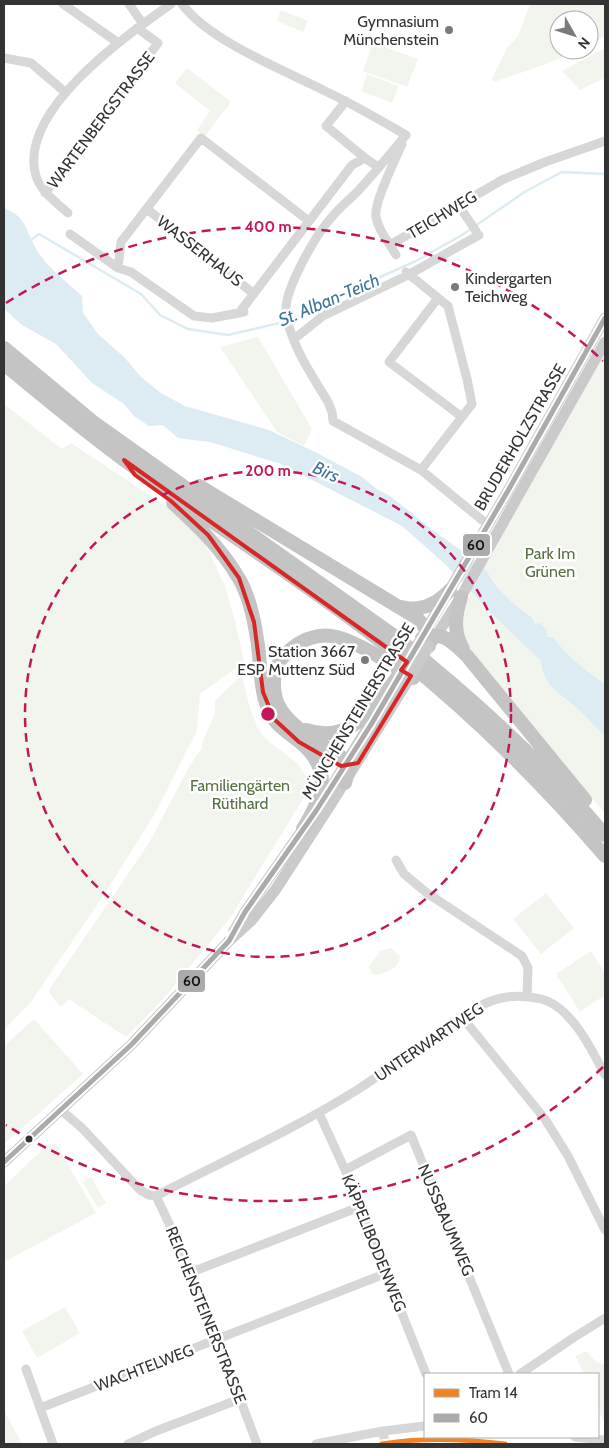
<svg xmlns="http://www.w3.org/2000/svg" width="609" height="1448" viewBox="0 0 609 1448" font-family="Cabin,sans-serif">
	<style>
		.green { fill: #f1f5ed }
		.water { fill: #ddebf3 }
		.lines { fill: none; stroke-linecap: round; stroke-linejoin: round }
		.stream { stroke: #ddebf3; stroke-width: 2.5 }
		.minor { stroke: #d7d7d7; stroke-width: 9 }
		.major { stroke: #cacaca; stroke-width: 11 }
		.highway { stroke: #c4c4c4; stroke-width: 14 }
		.major-bridge { stroke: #cacaca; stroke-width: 11 }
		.bus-1-casing { stroke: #fff; stroke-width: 9 }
		.bus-1 { stroke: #ababab; stroke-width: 5 }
		.tram-1-casing { stroke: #fff; stroke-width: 9 }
		.tram-1 { stroke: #f58220; stroke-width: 5 }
		.marked { fill: none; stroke: #d62828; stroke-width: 4; stroke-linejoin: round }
		.ring { fill: none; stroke: #c2185b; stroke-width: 2.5; stroke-dasharray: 9 6 }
		.poi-dot { fill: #7a7a7a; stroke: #fff; stroke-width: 2 }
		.bus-dot { fill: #333; stroke: #fff; stroke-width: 2 }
		.labels { text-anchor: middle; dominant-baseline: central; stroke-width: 5; stroke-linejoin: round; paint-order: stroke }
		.poi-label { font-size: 16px; fill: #333; stroke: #fff; text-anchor: end }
		.street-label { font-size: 16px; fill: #333; stroke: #fff }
		.park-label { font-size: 16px; fill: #56703f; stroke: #fff }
		.water-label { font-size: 18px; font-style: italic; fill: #3f7597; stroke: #fff }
		.centre { fill: #c2185b; stroke: #fff; stroke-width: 2.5 }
		.ring-label { font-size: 15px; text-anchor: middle; font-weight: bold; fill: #c2185b; stroke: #fff; stroke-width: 5; stroke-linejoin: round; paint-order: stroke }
		.line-badge { stroke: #fff; stroke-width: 2 }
		.pale-badge-label { font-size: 14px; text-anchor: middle; font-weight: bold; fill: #111 }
	</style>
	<rect width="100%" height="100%" fill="#fff"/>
	<path class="green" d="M 530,4 L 605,4 L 605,36 L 589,46 L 589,20 L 559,20 L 559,50 L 580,50 L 546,64 L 494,82 L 492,79 L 507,48 L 518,36 Z
		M 281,10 L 308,21 L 303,32 L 277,21 Z
		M 373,43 L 418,59 L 407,87 L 363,71 Z
		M 605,48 L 605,78 L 580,90 L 562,71 Z
		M 187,68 L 231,102 L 205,136 L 197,130 L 210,111 L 175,83 Z
		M 367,74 L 399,86 L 392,103 L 361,91 Z
		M 258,337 L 312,429 L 304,446 L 277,432 L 220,347 Z
		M 605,345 L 605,684 C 586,671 567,656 553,637 L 546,637 L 535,625 L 532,616 L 514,604 L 496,586 L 484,567 Z
		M 4,404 L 62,449 L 71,443 L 169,508 L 205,544 L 225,586 L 236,625 L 244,662 L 200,694 L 197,731 L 154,815 L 105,893 L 31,1002 L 4,1030 Z
		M 471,592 L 541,661 C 543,690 566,697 583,714 C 591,721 596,729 605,736 L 605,814 L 471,652 C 456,626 459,618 471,592 Z
		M 242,675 C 247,695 250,717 262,734 C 274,751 303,758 307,782 C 308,785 306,790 306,794 L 230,918 L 163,999 L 126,1037 L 69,999 L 62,1006 L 60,1006 L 49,993 L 49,990 L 149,843 L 189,767 L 202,748 L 202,743 L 215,713 L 215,701 Z
		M 546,893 L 574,928 L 541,954 L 513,919 Z
		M 391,948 L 400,956 C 398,970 385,974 373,975 L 369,967 L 380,951 Z
		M 591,951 L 605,973 L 605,995 L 580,1012 L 556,974 Z
		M 34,1019 L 83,1074 L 4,1144 L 4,1046 Z
		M 49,1144 L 56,1144 L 96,1213 L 4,1262 L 4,1186 L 42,1150 Z
		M 91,1177 L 106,1203 L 98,1208 L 83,1182 Z
		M 65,1307 L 80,1333 L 37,1358 L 22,1331 Z
		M 586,1351 L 597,1363 L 605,1364 L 605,1422 L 598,1410 L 598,1374 L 584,1374 L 575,1356 Z
		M 5,1412 L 22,1444 L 4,1444 Z"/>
	<path class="water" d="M 4,208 C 29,218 25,232 38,252 C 49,269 67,282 82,296 L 83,313 L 98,334 L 125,358 L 141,377 L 161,393 L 185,406 L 269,430 L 319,454 L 362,477 L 377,489 L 390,496 L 438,534 L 484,567 L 496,586 L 514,604 L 532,617 L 535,624 L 540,623 L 547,631 L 547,637 L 553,637 C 567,656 586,671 605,684 L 605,736 C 596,729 591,721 583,714 C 566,696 543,690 541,661 L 493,615 L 445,564 L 402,526 L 281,464 L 210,442 L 178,438 L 163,425 L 149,426 L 134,416 L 124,404 L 92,383 L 56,344 L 22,325 L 4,309 Z"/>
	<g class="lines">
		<path class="stream" d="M 30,241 L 39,234 L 141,294 L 160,315 L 188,329 L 228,335 L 288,321 L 331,299 L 416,261 L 462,235 L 526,191 L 562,172 L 605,174"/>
		<path class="minor" d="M 63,4 L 117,42
			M 129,4 L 143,24
			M 182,4 C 209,41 284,70 325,91 C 353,104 380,120 406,135
			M 4,58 L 31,63 L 65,92
			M 346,101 L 326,126 L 365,158
			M 406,135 C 390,154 374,174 356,193 C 348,201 339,208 332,217 C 316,234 284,290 286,312 C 289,342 313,377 328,402 L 332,412 L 333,421 L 421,470 L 482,520
			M 402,144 C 396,158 373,204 376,217 C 378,228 384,236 390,245 L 502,180 L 545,162 L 605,141
			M 45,193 L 158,43 L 137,28
			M 459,206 L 476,231
			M 147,209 L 254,294
			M 68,213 C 56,202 41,192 36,176 C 17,111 127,35 171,4
			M 70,234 L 118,268 L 131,272 L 194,316 L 212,318 L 244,312
			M 390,245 L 396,255
			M 118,268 L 121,242 L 201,138 L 309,221
			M 406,272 L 448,306 L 467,379 L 472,404 L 421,470
			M 438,298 L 389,362 L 462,417
			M 239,313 L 352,165 L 365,158 L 378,167
			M 294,339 L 323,316 L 408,275 L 479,235
			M 396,860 L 404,874 L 427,893 L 522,956 L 528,968 L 527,997
			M 462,1017 L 545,1119 L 568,1156 L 605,1230
			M 61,1110 L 82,1128 L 140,1190 L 149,1195 L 156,1196 L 192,1272 L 257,1444
			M 319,1113 L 345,1170 L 426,1374
			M 345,1170 L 411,1135 L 509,1374
			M 156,1196 C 223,1161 293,1130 357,1090 C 383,1073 409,1054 435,1036 C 450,1025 465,1012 482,1005 C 500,996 521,994 541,999 C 571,1006 592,1050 605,1075
			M 192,1272 L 359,1207
			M 26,1369 L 53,1444
			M 520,1374 L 573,1338 L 605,1318
			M 40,1408 L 387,1273
			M 383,1431 L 385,1444
			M 575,1437 L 605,1440
			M 128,1444 L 156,1431 L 240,1399
			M 316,1444 L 383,1431 L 425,1426"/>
		<path class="major" d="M 423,635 L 509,489 L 605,318
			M 433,641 L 461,597 L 605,342
			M 319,807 L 382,704
			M 234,931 L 245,912 L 308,822
			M 4,1162 L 131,1045 L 229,941 L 251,921 L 276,889 L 331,804 L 407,682"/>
		<path class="highway" d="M 4,348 L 93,422 L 397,638 C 472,698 543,762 605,835
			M 4,364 C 43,396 82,429 123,459 C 215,526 312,586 401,657 C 475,716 543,784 605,856
			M 199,486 L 417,618 C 425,626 430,634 429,646
			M 173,503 C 197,525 221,548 238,577 C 249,595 254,618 257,639 C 261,660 259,683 266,703 C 273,725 284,729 300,742 C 334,771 323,796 303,829
			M 461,597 C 455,616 453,631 463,649
			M 401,607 C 420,612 437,604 450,590
			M 422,638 C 443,630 453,643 467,656 L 585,800
			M 306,730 C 350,745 376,707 398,676
			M 345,783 L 349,768 L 348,762 C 326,745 298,734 281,710 C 273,698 272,679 277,666 C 281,657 287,652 295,646 C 304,639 319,634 331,636 C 352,638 395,666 413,678"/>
		<path class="major-bridge" d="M 398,676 L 421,639
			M 407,682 L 429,646"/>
		<g class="bus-1-casing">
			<path id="bus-1" d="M 4,1162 L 131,1045 L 229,941 L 245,912 L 316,811 L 372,723 L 509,489 L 605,318"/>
		</g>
		<use href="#bus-1" class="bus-1"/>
		<g class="tram-1-casing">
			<path id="tram-1" d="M 382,1444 C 423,1437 464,1439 505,1444"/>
		</g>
		<use href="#tram-1" class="tram-1"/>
	</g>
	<path class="marked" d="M 124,460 L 407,662 L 401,670 L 411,676 L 358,763 L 341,766 L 299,742 L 274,719 L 263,692 L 254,622 L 239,578 L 208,535 L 171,501 L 135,475 Z"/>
	<g class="ring">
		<circle cx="268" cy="714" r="243"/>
		<path d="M603 1067A487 487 0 0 1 6 1125M6 303A487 487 0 0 1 603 361"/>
	</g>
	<g class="poi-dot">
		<circle cx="449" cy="30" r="5"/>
		<circle cx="455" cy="287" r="5"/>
		<circle cx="365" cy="660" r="5"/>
	</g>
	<circle class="bus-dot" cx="29" cy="1139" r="4.5"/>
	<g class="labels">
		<g class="poi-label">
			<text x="439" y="21">Gymnasium<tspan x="439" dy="18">Münchenstein</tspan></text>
			<text x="465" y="278" text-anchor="start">Kindergarten<tspan x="465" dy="18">Teichweg</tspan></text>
			<text x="355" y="651">Station 3667<tspan x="355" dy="18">ESP Muttenz Süd</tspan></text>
		</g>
		<g class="street-label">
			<text transform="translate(101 120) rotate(-53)">WARTENBERGSTRASSE</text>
			<text transform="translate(442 215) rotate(-31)">TEICHWEG</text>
			<text transform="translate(200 251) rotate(38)">WASSERHAUS</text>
			<text transform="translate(520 437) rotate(-60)">BRUDERHOLZSTRASSE</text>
			<text transform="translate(358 711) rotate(-59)">MÜNCHENSTEINERSTRASSE</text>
			<text transform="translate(429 1042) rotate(-34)">UNTERWARTWEG</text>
			<text transform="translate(446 1220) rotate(67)">NUSSBAUMWEG</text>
			<text transform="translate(374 1243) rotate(68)">KÄPPELIBODENWEG</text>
			<text transform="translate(206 1315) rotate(68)">REICHENSTEINERSTRASSE</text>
			<text transform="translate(144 1368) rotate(-21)">WACHTELWEG</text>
		</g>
		<g class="park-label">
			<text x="550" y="553">Park Im<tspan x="550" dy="18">Grünen</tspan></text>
			<text x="240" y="785">Familiengärten<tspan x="240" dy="18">Rütihard</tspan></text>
		</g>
		<g class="water-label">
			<text transform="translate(329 300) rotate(-23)">St. Alban-Teich</text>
			<text transform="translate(326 472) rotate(24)">Birs</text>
		</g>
	</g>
	<circle cx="268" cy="714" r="8" class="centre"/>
	<g class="ring-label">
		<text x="268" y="232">400 m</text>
		<text x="268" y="476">200 m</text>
	</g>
	<g class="line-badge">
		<rect x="462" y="533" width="29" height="24" rx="5" fill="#ababab"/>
		<rect x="177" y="969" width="29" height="24" rx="5" fill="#ababab"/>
	</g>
	<g class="pale-badge-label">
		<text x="476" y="550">60</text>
		<text x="192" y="986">60</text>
	</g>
	<rect width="609" height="1448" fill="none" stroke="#333333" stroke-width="10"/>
	<rect x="424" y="1373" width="175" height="65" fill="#ffffff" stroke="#adadad"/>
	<rect x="434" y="1389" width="25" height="8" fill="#f58220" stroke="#adadad"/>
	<text x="469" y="1398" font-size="15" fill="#333333">Tram 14</text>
	<rect x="434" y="1414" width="25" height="8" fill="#ababab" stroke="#adadad"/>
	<text x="469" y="1423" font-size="15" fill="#333333">60</text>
	<g transform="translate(574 35) rotate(129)"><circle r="24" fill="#ffffff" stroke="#adadad"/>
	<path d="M0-4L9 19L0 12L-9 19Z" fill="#7a7a7a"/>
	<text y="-8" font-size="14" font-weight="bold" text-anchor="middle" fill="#333333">N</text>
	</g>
</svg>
